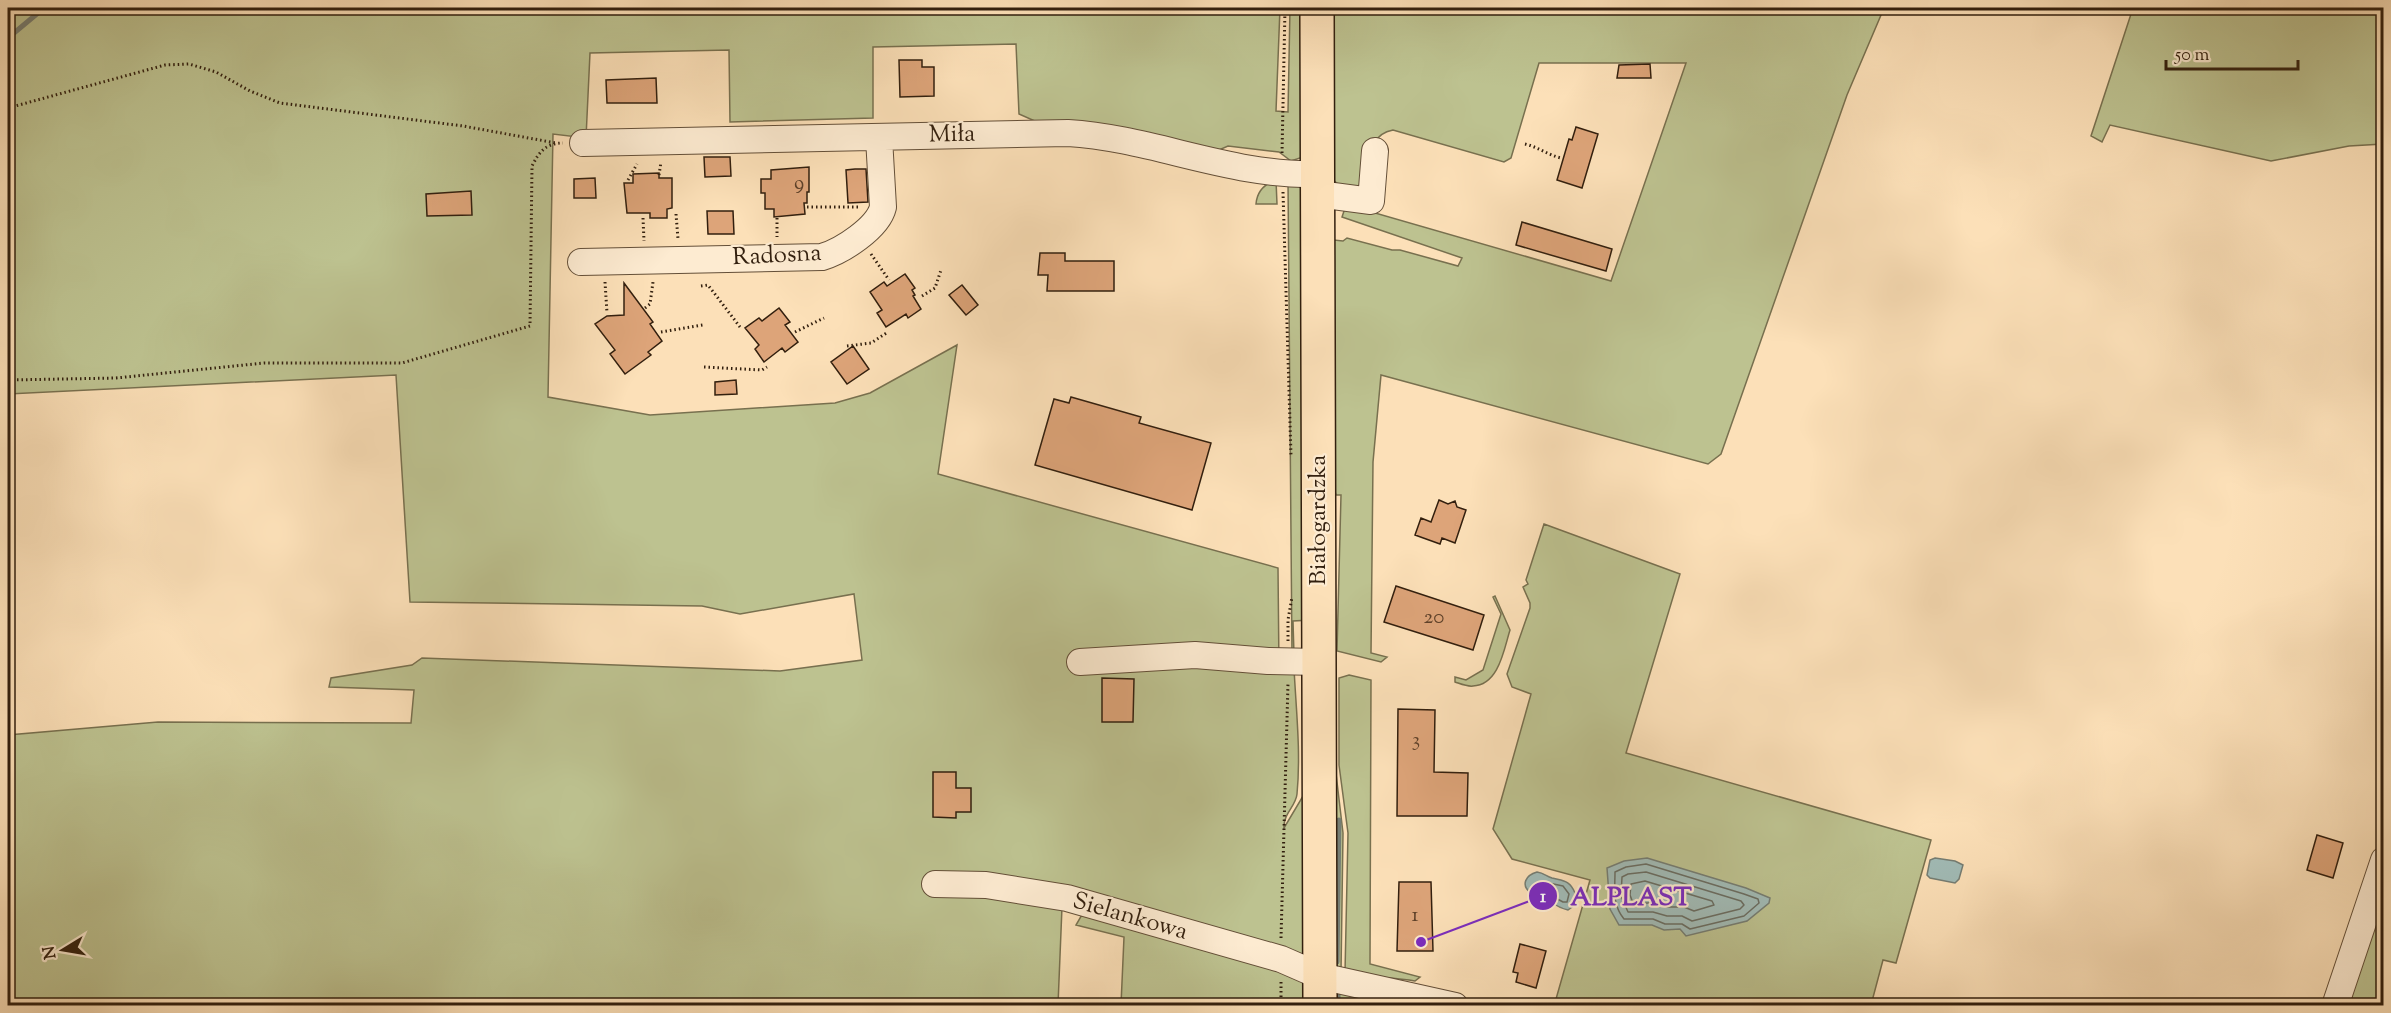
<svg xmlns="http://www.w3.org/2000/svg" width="2391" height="1013" viewBox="0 0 2391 1013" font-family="'Sorts Mill Goudy',serif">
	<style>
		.green { fill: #bdc290; stroke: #78704f; stroke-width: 1.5 }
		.water { fill: #a1bbb6; stroke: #757d73; stroke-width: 1.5 }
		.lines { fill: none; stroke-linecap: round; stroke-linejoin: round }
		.shore { stroke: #6a6d62; stroke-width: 1.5 }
		.stream { stroke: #757d73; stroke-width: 5 }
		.building { fill: #dda479; stroke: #321f0e; stroke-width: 1.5 }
		.minor-casing { stroke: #644f38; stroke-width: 28 }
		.major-casing { stroke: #321f0e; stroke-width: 36 }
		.path { stroke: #321f0e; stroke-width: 3; stroke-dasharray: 1.5 3; stroke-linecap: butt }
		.minor { stroke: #fdebd1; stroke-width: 26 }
		.major { stroke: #fce0b8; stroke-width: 33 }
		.labels { text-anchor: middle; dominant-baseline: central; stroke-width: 4.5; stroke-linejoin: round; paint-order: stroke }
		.number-label { font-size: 21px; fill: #5d4029 }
		.street-label { font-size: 24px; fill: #321f0e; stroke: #fdebd1 }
		.leader { fill: none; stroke: #7b2cbf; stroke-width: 2 }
		.callout-dot { fill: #7b2cbf; stroke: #fdebd1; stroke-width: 2 }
		.mark-label { font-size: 18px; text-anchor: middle; font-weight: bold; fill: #fff }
		.callout-label { font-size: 26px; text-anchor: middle; font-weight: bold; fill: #7b2cbf; stroke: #fdebd1; stroke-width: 4.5; stroke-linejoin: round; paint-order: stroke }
	</style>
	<rect width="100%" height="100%" fill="#fce0b8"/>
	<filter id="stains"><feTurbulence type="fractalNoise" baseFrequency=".00333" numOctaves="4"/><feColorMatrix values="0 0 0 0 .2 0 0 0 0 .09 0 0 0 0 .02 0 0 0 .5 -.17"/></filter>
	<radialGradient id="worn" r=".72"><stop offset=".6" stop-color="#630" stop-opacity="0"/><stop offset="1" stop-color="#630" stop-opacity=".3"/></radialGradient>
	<path class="green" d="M 8,8 L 1280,8 L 1276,111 L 1288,112 L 1290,8 L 1310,8 L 1303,157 L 1291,161 L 1279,152 L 1228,146 L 1212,153 L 1046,126 L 1019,114 L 1016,44 L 873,47 L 873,118 L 730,122 L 729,50 L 590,53 L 586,138 L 553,134 L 548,397 L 650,415 L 835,403 L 870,393 L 957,345 L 938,474 L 1278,568 L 1279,670 L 1294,668 C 1296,709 1301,752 1297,794 C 1296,806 1283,814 1284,828 L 1303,796 L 1311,832 L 1312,1005 L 1121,1005 L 1124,937 L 1076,925 L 1083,913 L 1062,907 L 1058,1005 L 8,1005 L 8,735 L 158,722 L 411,723 L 414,690 L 329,687 L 331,678 L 412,665 L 422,658 L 780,671 L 862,660 L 854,594 L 740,614 L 702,606 L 410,602 L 396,375 L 8,394 Z
		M 1326,8 L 1884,8 L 1847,95 L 1721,454 L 1708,464 L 1381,375 L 1373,462 L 1371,653 L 1387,657 L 1381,662 L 1337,651 L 1341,495 L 1336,495 L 1327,462 L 1334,240 L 1343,241 L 1347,238 L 1392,250 L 1400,250 L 1458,266 L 1462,258 L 1342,217 L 1345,208 L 1351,206 L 1611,281 L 1686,63 L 1539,63 L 1511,158 L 1504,162 L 1393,130 C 1368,134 1368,163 1362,183 L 1357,187 L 1338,184 L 1332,179 Z
		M 2133,8 L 2383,8 L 2383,144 L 2349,146 L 2271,161 L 2110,125 L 2102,142 L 2091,136 Z
		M 1276,180 L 1277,204 L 1256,204 C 1257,191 1264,184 1276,180 Z
		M 1288,180 L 1303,189 L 1311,620 L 1293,621 L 1294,655 L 1292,655 Z
		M 1544,524 L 1680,574 L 1626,753 L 1931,840 L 1896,963 L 1883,960 L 1871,1005 L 1554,1006 L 1590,880 L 1512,859 L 1493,829 L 1531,694 L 1512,687 L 1507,674 L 1530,608 L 1530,603 L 1523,587 L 1528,584 L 1526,580 Z
		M 1495,596 L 1510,630 C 1504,649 1499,685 1473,686 C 1468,687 1461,684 1455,682 L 1455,677 L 1466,680 L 1483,670 L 1501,614 L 1493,597 Z
		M 1349,675 L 1371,680 L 1370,964 L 1420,977 L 1415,981 C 1392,977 1369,978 1345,973 L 1348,833 L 1339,765 L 1339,678 Z
		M 1335,765 L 1343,833 L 1341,972 L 1332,965 Z
		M 2383,873 L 2383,1005 L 2343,1006 Z
		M 1334,992 L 1369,992 L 1384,1005 L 1369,1002 L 1368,1005 L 1328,1005 Z"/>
	<path class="water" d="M 1647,858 L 1746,888 L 1770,898 L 1769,903 L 1747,921 L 1686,936 L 1680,929 L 1664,930 L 1652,925 L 1619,925 L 1610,909 L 1607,868 L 1624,861 Z
		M 1935,858 L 1955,861 L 1963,865 L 1959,879 L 1955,883 L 1930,878 L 1927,875 L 1930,860 Z
		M 1537,872 C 1544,873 1546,876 1552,878 C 1563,881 1570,880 1575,893 L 1572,907 L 1568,910 C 1555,907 1547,899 1538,890 L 1531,893 C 1520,885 1526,875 1537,872 Z"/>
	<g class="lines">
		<path class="shore" d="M 1646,864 L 1744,894 L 1758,899 L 1759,903 L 1744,916 L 1690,929 L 1682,924 L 1665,924 L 1653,919 L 1624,919 C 1612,904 1615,890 1615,872 L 1626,867 Z
			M 1646,872 L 1741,901 L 1744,905 L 1740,909 L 1692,921 L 1682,916 L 1667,916 L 1653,912 L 1628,912 L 1621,896 L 1622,877 L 1628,874 Z
			M 1645,881 L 1712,901 L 1714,905 L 1694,911 L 1684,907 L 1668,907 L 1654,903 L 1633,903 L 1630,895 L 1631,884 Z
			M 1544,882 L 1563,886 L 1569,894 L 1567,902 L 1563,902 L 1550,895 L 1543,886 Z"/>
		<path class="stream" d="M 8,38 L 44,8
			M 1337,962 L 1339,820
			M 1338,990 L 1338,1006"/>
	</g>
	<path class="building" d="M 899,60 L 922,60 L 922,67 L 934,67 L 934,96 L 900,97 Z
		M 1650,64 L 1651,78 L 1617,78 L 1619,65 Z
		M 656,78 L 657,103 L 607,103 L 606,80 Z
		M 1576,127 L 1598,134 L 1582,188 L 1557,180 L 1569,139 L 1572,140 Z
		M 704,157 L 730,157 L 731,176 L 705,177 Z
		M 809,167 L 809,192 L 807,192 L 807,203 L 804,203 L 805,214 L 774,217 L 774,209 L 765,209 L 765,193 L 761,193 L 761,179 L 771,179 L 771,170 Z
		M 855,169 L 866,169 L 868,202 L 848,203 L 846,170 Z
		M 659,173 L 659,178 L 672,178 L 672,208 L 667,209 L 667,218 L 650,218 L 650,213 L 627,213 L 624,183 L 633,183 L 633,174 Z
		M 595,178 L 596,198 L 574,198 L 574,179 Z
		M 471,191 L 472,215 L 427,216 L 426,194 Z
		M 707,211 L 733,211 L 734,234 L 708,234 Z
		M 1522,222 L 1612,249 L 1606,271 L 1516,245 Z
		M 1040,253 L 1065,253 L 1065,261 L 1114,261 L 1114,291 L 1047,291 L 1048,275 L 1038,275 Z
		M 905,274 L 915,288 L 912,290 L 915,295 L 913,296 L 921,309 L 908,318 L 906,314 L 886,327 L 877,313 L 882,310 L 870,292 L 884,282 L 887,286 Z
		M 624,283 L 653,322 L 650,324 L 662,341 L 648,352 L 651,355 L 625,374 L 610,354 L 615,350 L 595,324 L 607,316 L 624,315 Z
		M 962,285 L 978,305 L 966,315 L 949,295 Z
		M 779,308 L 790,322 L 785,325 L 798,342 L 785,352 L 782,348 L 764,362 L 755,349 L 759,345 L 745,328 L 759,318 L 762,321 Z
		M 853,346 L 869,369 L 847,384 L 831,362 Z
		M 736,380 L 737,394 L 715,395 L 715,382 Z
		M 1071,397 L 1141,417 L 1139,423 L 1211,443 L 1192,510 L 1035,465 L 1054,399 L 1069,403 Z
		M 1439,500 L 1448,504 L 1455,501 L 1457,507 L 1466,510 L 1455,543 L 1442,538 L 1440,544 L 1415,535 L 1421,518 L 1431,522 Z
		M 1396,586 L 1484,615 L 1473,650 L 1384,622 Z
		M 1102,678 L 1134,679 L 1133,722 L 1102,722 Z
		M 1398,709 L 1435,710 L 1434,772 L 1468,773 L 1467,816 L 1397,816 Z
		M 933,772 L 956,772 L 956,788 L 971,788 L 971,812 L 956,812 L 956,818 L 933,817 Z
		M 2317,835 L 2343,843 L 2333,878 L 2307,870 Z
		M 1399,882 L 1431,882 L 1433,951 L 1397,951 Z
		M 1520,944 L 1546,951 L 1536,988 L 1516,982 L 1518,973 L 1513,972 Z"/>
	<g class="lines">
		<g class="minor-casing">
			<path id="minor" d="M 583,143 L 1068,133 C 1152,138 1233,177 1318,174
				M 1318,194 L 1371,201 L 1375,151
				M 581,262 L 822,257 C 842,251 878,228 883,207 L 879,138
				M 1080,662 L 1195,655 L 1268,661 L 1319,662
				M 935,884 L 986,885 L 1067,898 L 1281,959 L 1320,976 L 1455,1006
				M 2335,1006 L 2384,860"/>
		</g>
		<g class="major-casing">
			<path id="major" d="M 1317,8 L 1320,1006"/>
		</g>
		<path class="path" d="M 8,108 L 165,65 L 189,64 L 216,72 L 250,91 L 280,103 L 463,126 L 556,143
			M 1525,144 C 1538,147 1548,155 1561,158
			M 1282,153 L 1285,8
			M 659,175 L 661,162
			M 628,180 L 637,164
			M 1283,192 L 1291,456
			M 807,207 L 859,207
			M 676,214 L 678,239
			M 643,218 L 644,241
			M 777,218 L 777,237
			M 871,254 L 889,280
			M 605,282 L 607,313
			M 701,286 L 708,285 L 740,327
			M 922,296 L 935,288 L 941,270
			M 645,308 L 650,304 L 653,282
			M 661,332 L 703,325
			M 795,332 L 824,318
			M 847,346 L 871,343 L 888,332
			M 704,367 L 762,370 L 767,367
			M 8,380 L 116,378 L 264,363 L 402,363 L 530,326 L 532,166 C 539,152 546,143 563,143
			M 1288,641 L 1288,620 L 1292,597
			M 1281,938 L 1288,683
			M 1281,1006 L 1281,980"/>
		<use href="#minor" class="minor"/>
		<use href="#major" class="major"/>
	</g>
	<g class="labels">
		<g class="number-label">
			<text x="799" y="184">9</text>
			<text x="1434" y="618">20</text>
			<text x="1416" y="741">3</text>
			<text x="1415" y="916">1</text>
		</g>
		<g class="street-label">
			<text transform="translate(952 135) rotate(-1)">Miła</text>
			<text transform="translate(777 256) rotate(-3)">Radosna</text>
			<text transform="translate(1319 520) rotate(-90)">Białogardzka</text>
			<text transform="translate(1130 917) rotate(16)">Sielankowa</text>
		</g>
	</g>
	<path class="leader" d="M1421 942L1543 896"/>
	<g class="callout-dot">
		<circle cx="1421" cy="942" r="6"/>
		<circle cx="1543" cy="896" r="15"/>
	</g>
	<g class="mark-label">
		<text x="1543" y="902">1</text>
	</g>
	<g class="callout-label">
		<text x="1631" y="905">ALPLAST</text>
	</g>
	<rect width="2391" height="1013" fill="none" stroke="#fce0b8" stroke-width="30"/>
	<rect x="9" y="9" width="2373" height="995" fill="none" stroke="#321f0e" stroke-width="3"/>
	<rect x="15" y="15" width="2361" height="983" fill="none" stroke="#321f0e" stroke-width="1.5"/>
	<g transform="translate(63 950) rotate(259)" stroke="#fdebd1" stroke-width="4.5" paint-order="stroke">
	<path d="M0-4.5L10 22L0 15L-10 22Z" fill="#321f0e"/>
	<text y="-9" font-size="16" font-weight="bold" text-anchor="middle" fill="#321f0e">N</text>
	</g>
	<path d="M2166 60v9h132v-9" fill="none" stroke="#321f0e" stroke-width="3"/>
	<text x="2175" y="60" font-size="18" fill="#321f0e" stroke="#fdebd1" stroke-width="4.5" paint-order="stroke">50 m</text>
	<rect width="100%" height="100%" filter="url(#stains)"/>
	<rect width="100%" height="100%" fill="url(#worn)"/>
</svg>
